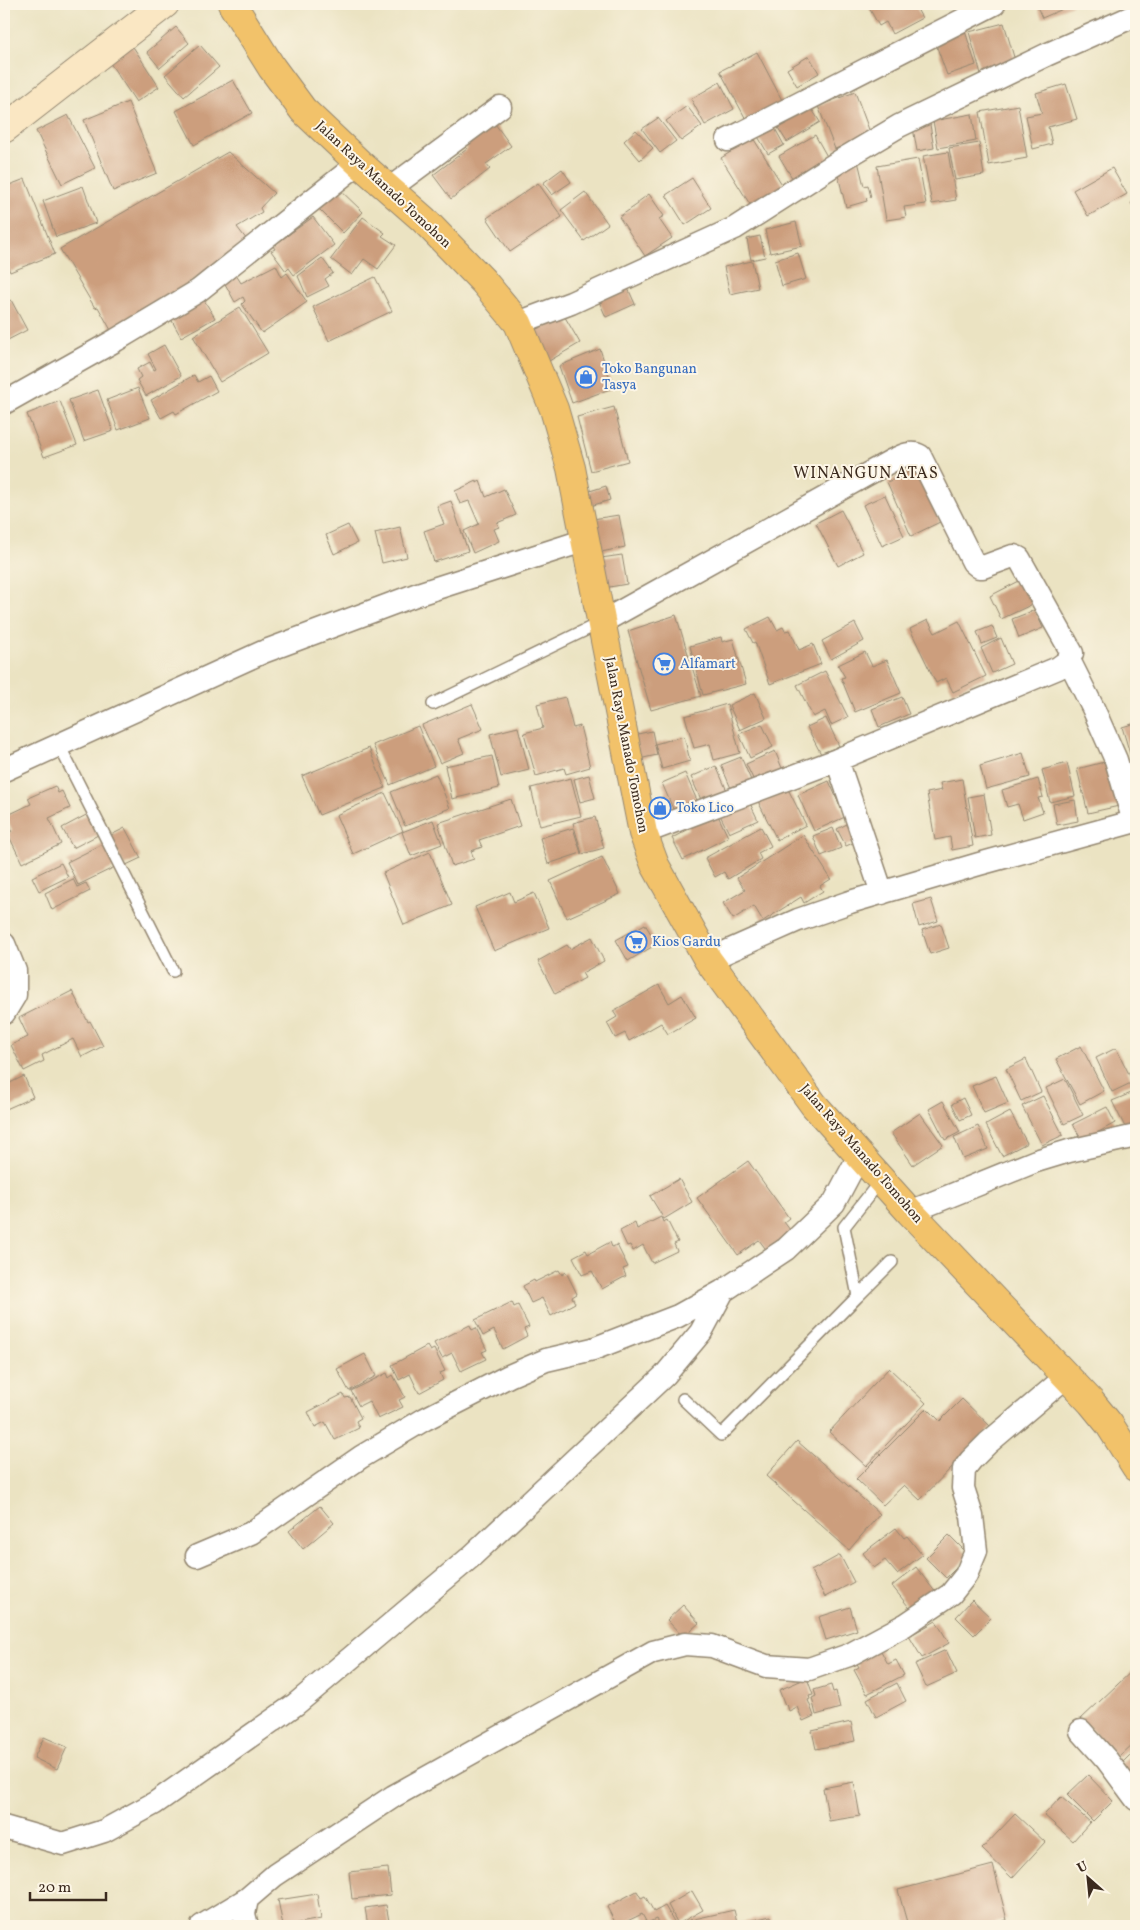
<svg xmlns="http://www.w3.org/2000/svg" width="1140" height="1930" viewBox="0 0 1140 1930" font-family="Vollkorn,serif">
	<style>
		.building { fill: #cc9e7d }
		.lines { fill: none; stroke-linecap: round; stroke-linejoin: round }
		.lane-casing { stroke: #938670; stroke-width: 14 }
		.street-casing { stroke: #938670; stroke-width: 25 }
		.secondary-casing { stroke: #938670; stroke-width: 30 }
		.highway-casing { stroke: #938670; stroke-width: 30 }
		.lane { stroke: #fff; stroke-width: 11 }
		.street { stroke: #fff; stroke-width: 22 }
		.secondary { stroke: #fae7c3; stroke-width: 28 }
		.highway { stroke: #f2c26a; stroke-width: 28 }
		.labels { text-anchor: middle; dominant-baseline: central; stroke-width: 4; stroke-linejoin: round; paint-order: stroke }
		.street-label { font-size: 14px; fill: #3b2a1e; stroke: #fcf5e5 }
		.shop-label { font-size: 14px; fill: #366cbe; stroke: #fcf5e5; text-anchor: start }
		.quarter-label { font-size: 16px; letter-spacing: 1px; fill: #3b2a1e; stroke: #fcf5e5 }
	</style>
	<rect width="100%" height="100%" fill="#fcf5e5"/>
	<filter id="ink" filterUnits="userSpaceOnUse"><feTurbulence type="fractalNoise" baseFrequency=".02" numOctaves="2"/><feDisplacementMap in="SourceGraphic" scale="10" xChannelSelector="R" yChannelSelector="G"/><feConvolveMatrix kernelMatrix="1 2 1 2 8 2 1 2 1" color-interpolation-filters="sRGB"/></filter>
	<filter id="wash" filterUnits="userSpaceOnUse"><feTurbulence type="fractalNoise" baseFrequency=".0096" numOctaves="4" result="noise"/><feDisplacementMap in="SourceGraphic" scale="20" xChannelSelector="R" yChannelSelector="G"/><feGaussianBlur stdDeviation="1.12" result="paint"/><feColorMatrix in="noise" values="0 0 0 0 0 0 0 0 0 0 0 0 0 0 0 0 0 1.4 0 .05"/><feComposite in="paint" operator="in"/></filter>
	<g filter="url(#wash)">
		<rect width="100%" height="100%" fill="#ebe3c2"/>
		<g id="blocks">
			<path class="building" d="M 867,4 L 922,4 L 916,7 L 922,18 L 892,34 L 886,22 L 879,26 Z
				M 1036,4 L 1072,4 L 1072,5 L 1042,18 Z
				M 1004,23 L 1016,64 L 981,74 L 969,32 Z
				M 176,27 L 189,43 L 160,68 L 147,52 Z
				M 964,28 L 976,65 L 947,75 L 934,39 Z
				M 130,42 L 159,87 L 136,102 L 106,57 Z
				M 200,45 L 219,67 L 184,97 L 165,75 Z
				M 757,52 L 784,104 L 748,123 L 720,71 Z
				M 809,56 L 819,73 L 797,86 L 787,69 Z
				M 233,80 L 252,113 L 194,145 L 176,111 Z
				M 720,82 L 734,109 L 705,125 L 691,99 Z
				M 1066,84 L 1077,119 L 1048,127 L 1052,144 L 1033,149 L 1026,116 L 1042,113 L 1036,93 Z
				M 855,92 L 871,135 L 835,149 L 818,106 Z
				M 128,102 L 157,173 L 113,191 L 84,120 Z
				M 808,103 L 820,122 L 787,142 L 775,123 Z
				M 1018,105 L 1027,158 L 989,165 L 980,112 Z
				M 687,106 L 702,126 L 681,141 L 666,121 Z
				M 972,114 L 976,141 L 938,148 L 933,121 Z
				M 68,115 L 95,168 L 62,184 L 36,131 Z
				M 658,118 L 676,141 L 660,153 L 642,129 Z
				M 929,119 L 934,148 L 917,151 L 912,122 Z
				M 493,121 L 511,146 L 486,164 L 490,169 L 451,199 L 433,175 L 467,149 L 463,142 Z
				M 772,123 L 784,145 L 768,154 L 756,133 Z
				M 636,130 L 653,148 L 640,160 L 624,141 Z
				M 815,135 L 829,160 L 794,181 L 779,156 Z
				M 753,138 L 783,186 L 751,206 L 721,158 Z
				M 979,143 L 984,175 L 955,180 L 949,148 Z
				M 228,152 L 274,193 L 260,208 L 262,212 L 237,227 L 247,240 L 177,294 L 112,332 L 98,307 L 95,308 L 60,249 Z
				M 948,152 L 956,200 L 932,204 L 923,156 Z
				M 918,159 L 926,204 L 904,207 L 906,217 L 886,220 L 877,166 Z
				M 858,161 L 864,186 L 868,185 L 871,197 L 866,198 L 867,201 L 846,207 L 836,167 Z
				M 1112,168 L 1127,194 L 1088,216 L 1073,190 Z
				M 562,169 L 571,182 L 552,195 L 543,183 Z
				M 692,178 L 711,208 L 685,225 L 666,195 Z
				M 25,179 L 55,254 L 10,272 L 4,257 L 4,187 Z
				M 538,183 L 562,217 L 510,252 L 487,218 Z
				M 83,186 L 96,223 L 56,237 L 43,201 Z
				M 337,187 L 363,212 L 343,233 L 317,207 Z
				M 585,192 L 608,224 L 584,241 L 561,210 Z
				M 649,194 L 664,216 L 659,219 L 672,238 L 645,256 L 619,217 L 638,204 L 638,202 Z
				M 1136,200 L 1136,212 L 1131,203 Z
				M 313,217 L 334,245 L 294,275 L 289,268 L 286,271 L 271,251 L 275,249 L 273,246 Z
				M 363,217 L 385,233 L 382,236 L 396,245 L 378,269 L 364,259 L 352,275 L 331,259 Z
				M 796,222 L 802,246 L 770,253 L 765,230 Z
				M 760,236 L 765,257 L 751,260 L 747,239 Z
				M 798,253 L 806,279 L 782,286 L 775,260 Z
				M 322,258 L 333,273 L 325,279 L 329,286 L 307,297 L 298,276 Z
				M 752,261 L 758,288 L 730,294 L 724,267 Z
				M 276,265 L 282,277 L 287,273 L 307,302 L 262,333 L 242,304 L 245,301 L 243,297 L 235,302 L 224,282 L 236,275 L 241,283 Z
				M 375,277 L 392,311 L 329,341 L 313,307 Z
				M 627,286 L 635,304 L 606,317 L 598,299 Z
				M 11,300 L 27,330 L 4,342 L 4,304 Z
				M 204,300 L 215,318 L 181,337 L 171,319 Z
				M 240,307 L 268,353 L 220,382 L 193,336 Z
				M 562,312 L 580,343 L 549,361 L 531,330 Z
				M 164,345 L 181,376 L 146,396 L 137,380 L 141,377 L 137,369 L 150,362 L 154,370 L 156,369 L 148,354 Z
				M 600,349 L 613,388 L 572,403 L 559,366 Z
				M 194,375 L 198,382 L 209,376 L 217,391 L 176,414 L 174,411 L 161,418 L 151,400 Z
				M 138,388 L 150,418 L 118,430 L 107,400 Z
				M 98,390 L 113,431 L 84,441 L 69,400 Z
				M 60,401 L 77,445 L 44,457 L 27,414 Z
				M 614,407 L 628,461 L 591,471 L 577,417 Z
				M 916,469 L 940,522 L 911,536 L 887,482 Z
				M 477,481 L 477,483 L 480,481 L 486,497 L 504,489 L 516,515 L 497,523 L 499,527 L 494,529 L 499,541 L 473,553 L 464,531 L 479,524 L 469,501 L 460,504 L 455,491 Z
				M 606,486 L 610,500 L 584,508 L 580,494 Z
				M 885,495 L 904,536 L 882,546 L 863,505 Z
				M 451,501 L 468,551 L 434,562 L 424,531 L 444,524 L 437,506 Z
				M 841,510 L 863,553 L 838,566 L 816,523 Z
				M 619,515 L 625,547 L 592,554 L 586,520 Z
				M 348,525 L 357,543 L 334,554 L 326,535 Z
				M 400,527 L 407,557 L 382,563 L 375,533 Z
				M 622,555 L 627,584 L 598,589 L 594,559 Z
				M 1023,579 L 1035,603 L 1001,619 L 990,596 Z
				M 1035,610 L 1043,628 L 1019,638 L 1012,619 Z
				M 676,615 L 701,696 L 651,710 L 628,631 Z
				M 770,617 L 777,630 L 783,627 L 785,631 L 790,630 L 799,650 L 813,644 L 821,664 L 770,684 L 755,642 L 753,643 L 746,629 Z
				M 928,620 L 935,633 L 959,621 L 986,676 L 953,692 L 946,678 L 936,683 L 910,629 Z
				M 855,623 L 864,641 L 831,659 L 822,641 Z
				M 992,626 L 997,638 L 982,644 L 977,632 Z
				M 721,637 L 722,642 L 733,639 L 746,684 L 703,695 L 690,646 Z
				M 1001,638 L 1012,664 L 992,673 L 981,648 Z
				M 865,652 L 872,666 L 887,660 L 901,693 L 855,712 L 841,678 L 845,677 L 838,665 Z
				M 825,671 L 848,717 L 831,725 L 825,711 L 813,717 L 797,685 Z
				M 755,693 L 766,718 L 740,730 L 729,705 Z
				M 565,697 L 573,728 L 580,726 L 590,767 L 566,774 L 564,768 L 536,776 L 524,733 L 543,728 L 537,704 Z
				M 902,697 L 909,714 L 879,727 L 872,709 Z
				M 472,704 L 483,729 L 458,739 L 464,753 L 440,763 L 422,725 Z
				M 727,704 L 740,753 L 714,760 L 710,744 L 694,748 L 685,716 Z
				M 826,718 L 839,746 L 821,754 L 807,727 Z
				M 1136,723 L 1136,755 L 1131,757 L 1122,727 Z
				M 762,724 L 773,747 L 750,758 L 739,734 Z
				M 418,726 L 434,766 L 390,785 L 373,745 Z
				M 518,727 L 529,770 L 501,777 L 490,734 Z
				M 652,731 L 657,755 L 639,759 L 633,735 Z
				M 684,736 L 690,761 L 662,769 L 655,744 Z
				M 369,748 L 385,788 L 319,815 L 302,776 Z
				M 775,751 L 784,773 L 756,785 L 746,764 Z
				M 1023,753 L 1030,777 L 986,789 L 980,766 Z
				M 492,756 L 499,788 L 452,799 L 445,766 Z
				M 741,757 L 753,785 L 733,793 L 721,765 Z
				M 1108,761 L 1119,806 L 1088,813 L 1077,769 Z
				M 1067,763 L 1075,796 L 1050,802 L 1042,770 Z
				M 716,766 L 728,793 L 703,804 L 691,777 Z
				M 1136,769 L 1136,809 L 1124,773 Z
				M 685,773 L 699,805 L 676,816 L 662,783 Z
				M 436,774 L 450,808 L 405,826 L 391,792 Z
				M 589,775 L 595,798 L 580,802 L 574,779 Z
				M 571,778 L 581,816 L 540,826 L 531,788 Z
				M 962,779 L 973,846 L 952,850 L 950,837 L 935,840 L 927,793 L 942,790 L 940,783 Z
				M 1038,779 L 1043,797 L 1038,798 L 1043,812 L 1023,819 L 1018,804 L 1007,807 L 1002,790 Z
				M 829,781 L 845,817 L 814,831 L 798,795 Z
				M 785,783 L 806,825 L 777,840 L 756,797 Z
				M 55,786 L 58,793 L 62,791 L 70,808 L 49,818 L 61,844 L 22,863 L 8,834 L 12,831 L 6,816 L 31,804 L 28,798 Z
				M 385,793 L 403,831 L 353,854 L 336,815 Z
				M 984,794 L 991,835 L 975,838 L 968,797 Z
				M 746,795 L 758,820 L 729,833 L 717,809 Z
				M 663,797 L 670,813 L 657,819 L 650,802 Z
				M 511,799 L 520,826 L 479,840 L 482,847 L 471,851 L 474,859 L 452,866 L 438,823 Z
				M 1075,800 L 1078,821 L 1057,825 L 1053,804 Z
				M 714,807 L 728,837 L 683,860 L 672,838 L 689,829 L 685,819 Z
				M 88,814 L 98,835 L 73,848 L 62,828 Z
				M 595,817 L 604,848 L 582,854 L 573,823 Z
				M 433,820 L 442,844 L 411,856 L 402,832 Z
				M 851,822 L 860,840 L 846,846 L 837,829 Z
				M 761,827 L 771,846 L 758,853 L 761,859 L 728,879 L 724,872 L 715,877 L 705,858 Z
				M 125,828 L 141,858 L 124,866 L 109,836 Z
				M 573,828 L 581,853 L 548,864 L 540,838 Z
				M 833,828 L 841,848 L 821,856 L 813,836 Z
				M 803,835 L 831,879 L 820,886 L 823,891 L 804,903 L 801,897 L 763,921 L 754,906 L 733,919 L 723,903 L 745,890 L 737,878 Z
				M 105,843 L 117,866 L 78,885 L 67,862 Z
				M 430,852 L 452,905 L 404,925 L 383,873 Z
				M 602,857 L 620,894 L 567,918 L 550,881 Z
				M 61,863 L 68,877 L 39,891 L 32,877 Z
				M 73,879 L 77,887 L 86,883 L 90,891 L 52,910 L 45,893 Z
				M 510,892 L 514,902 L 534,893 L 549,928 L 494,951 L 475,907 Z
				M 931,899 L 938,921 L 919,927 L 913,904 Z
				M 645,924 L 657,944 L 628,961 L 616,940 Z
				M 941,924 L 949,948 L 930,954 L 922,930 Z
				M 592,937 L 604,961 L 582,973 L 585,978 L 555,994 L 538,961 L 567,945 L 570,949 Z
				M 659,985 L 669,1003 L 682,995 L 696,1018 L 668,1034 L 661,1023 L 629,1041 L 625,1033 L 615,1038 L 607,1023 L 617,1017 L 613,1011 Z
				M 72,991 L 88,1022 L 90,1021 L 103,1046 L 82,1057 L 73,1039 L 42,1055 L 44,1061 L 24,1071 L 11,1045 L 28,1037 L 19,1018 Z
				M 1081,1046 L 1104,1091 L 1080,1104 L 1056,1059 Z
				M 1116,1048 L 1133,1082 L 1112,1092 L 1096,1058 Z
				M 1026,1059 L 1041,1092 L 1021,1101 L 1006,1069 Z
				M 24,1076 L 33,1097 L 4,1110 L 4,1086 Z
				M 996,1076 L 1008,1103 L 984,1113 L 972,1086 Z
				M 1065,1079 L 1083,1115 L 1064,1124 L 1046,1088 Z
				M 1136,1091 L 1136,1129 L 1128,1133 L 1112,1101 Z
				M 1043,1096 L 1063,1135 L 1042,1145 L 1022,1106 Z
				M 963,1098 L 971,1115 L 960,1120 L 952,1104 Z
				M 943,1101 L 960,1132 L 945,1140 L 929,1109 Z
				M 1107,1107 L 1115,1123 L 1082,1141 L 1073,1124 Z
				M 1010,1112 L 1027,1143 L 1002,1156 L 986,1125 Z
				M 920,1113 L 943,1145 L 913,1165 L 891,1133 Z
				M 978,1126 L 988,1149 L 963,1159 L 954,1137 Z
				M 748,1161 L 789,1218 L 784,1222 L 793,1234 L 768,1252 L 759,1240 L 738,1255 L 697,1198 Z
				M 679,1179 L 692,1202 L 664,1219 L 650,1196 Z
				M 661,1217 L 663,1222 L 667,1220 L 678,1242 L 674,1244 L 677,1251 L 652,1263 L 643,1245 L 633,1251 L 630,1245 L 627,1246 L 620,1231 L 635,1223 L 637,1229 Z
				M 610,1242 L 612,1247 L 617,1245 L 628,1267 L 623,1269 L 626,1276 L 602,1289 L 592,1271 L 582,1275 L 573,1257 L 586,1250 L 588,1254 Z
				M 559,1270 L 562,1275 L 566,1272 L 577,1294 L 572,1297 L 575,1303 L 551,1316 L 542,1298 L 531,1303 L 523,1286 L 534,1280 L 535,1282 Z
				M 512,1302 L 514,1307 L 518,1305 L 529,1327 L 524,1329 L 527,1336 L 503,1349 L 494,1330 L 483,1336 L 475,1320 Z
				M 470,1325 L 472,1330 L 476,1328 L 487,1350 L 482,1352 L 486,1359 L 461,1371 L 452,1353 L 442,1358 L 434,1343 Z
				M 427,1346 L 430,1351 L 434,1349 L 445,1371 L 440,1373 L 443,1380 L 419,1393 L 410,1374 L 399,1380 L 392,1365 Z
				M 365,1354 L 376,1376 L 349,1391 L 337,1369 Z
				M 1136,1367 L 1136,1380 L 1130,1372 Z
				M 889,1368 L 926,1403 L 866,1466 L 829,1432 Z
				M 387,1373 L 389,1378 L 393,1375 L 405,1397 L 399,1400 L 403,1407 L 378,1419 L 369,1401 L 359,1406 L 351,1391 Z
				M 343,1394 L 345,1398 L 350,1397 L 361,1418 L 356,1421 L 359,1428 L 335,1440 L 325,1422 L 315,1427 L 308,1412 Z
				M 962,1399 L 991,1427 L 920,1500 L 904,1485 L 883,1505 L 856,1479 L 927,1408 L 940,1421 Z
				M 797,1441 L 880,1514 L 849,1550 L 766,1476 Z
				M 320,1506 L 334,1523 L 303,1549 L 289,1531 Z
				M 896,1528 L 904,1538 L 907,1536 L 922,1555 L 897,1574 L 885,1560 L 874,1568 L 863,1553 Z
				M 949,1535 L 969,1555 L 946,1578 L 926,1558 Z
				M 840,1555 L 854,1582 L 825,1597 L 811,1571 Z
				M 916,1567 L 936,1593 L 912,1611 L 892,1586 Z
				M 972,1600 L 991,1618 L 974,1635 L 956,1617 Z
				M 683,1605 L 699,1623 L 683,1637 L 667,1620 Z
				M 850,1607 L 857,1630 L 826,1640 L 819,1617 Z
				M 936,1621 L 949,1643 L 922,1658 L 909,1636 Z
				M 880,1649 L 888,1664 L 896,1660 L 904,1675 L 867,1694 L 854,1670 L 859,1667 L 856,1662 Z
				M 946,1650 L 957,1673 L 926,1687 L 915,1664 Z
				M 1135,1668 L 1136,1741 L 1118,1758 L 1081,1719 Z
				M 807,1678 L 813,1695 L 809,1696 L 810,1699 L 808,1700 L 814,1716 L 803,1721 L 797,1707 L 789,1711 L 787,1704 L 785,1705 L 779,1690 Z
				M 897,1683 L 906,1701 L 876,1717 L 867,1699 Z
				M 831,1685 L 833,1692 L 836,1691 L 840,1708 L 816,1715 L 812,1698 L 816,1696 L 814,1690 Z
				M 851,1722 L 855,1741 L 816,1749 L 812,1731 Z
				M 44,1737 L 67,1747 L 57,1769 L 34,1758 Z
				M 1136,1749 L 1136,1790 L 1115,1770 Z
				M 1088,1775 L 1113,1801 L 1093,1821 L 1067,1795 Z
				M 854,1782 L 860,1816 L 829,1821 L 823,1788 Z
				M 1061,1797 L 1090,1822 L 1073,1841 L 1044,1815 Z
				M 1015,1814 L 1045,1842 L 1012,1878 L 982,1849 Z
				M 993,1865 L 1007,1920 L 985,1926 L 908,1926 L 898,1890 Z
				M 388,1868 L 391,1895 L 352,1899 L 349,1872 Z
				M 637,1891 L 641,1898 L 645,1896 L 654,1912 L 665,1906 L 676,1925 L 660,1926 L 656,1919 L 647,1923 L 642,1914 L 617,1926 L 607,1907 Z
				M 692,1891 L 703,1910 L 678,1924 L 668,1905 Z
				M 317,1894 L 321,1919 L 283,1926 L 278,1900 Z
				M 386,1905 L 390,1926 L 368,1926 L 365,1908 Z
				M 734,1910 L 738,1926 L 692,1926 L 690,1920 Z
				M 771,1916 L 773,1926 L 740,1926 L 739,1923 Z"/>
		</g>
	</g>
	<g filter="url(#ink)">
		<use href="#blocks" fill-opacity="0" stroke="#938670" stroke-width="1"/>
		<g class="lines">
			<g class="lane-casing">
				<path id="lane" d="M 433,704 L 602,622
					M 59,745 L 173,971
					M 858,1296 L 892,1262
					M 683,1399 L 721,1435 L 858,1296 L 844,1227 L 881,1180"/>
			</g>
			<g class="street-casing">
				<path id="street" d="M 728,140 L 994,4
					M 389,189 L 500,107
					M 518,323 L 571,303 L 735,228 L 840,161 L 899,126 L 1046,55 L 1136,15
					M 4,403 L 116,340 L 198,291 L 359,163
					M 602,622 L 891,461 C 900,457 911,450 920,456 L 973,562 L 979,567 L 983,567 L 1010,557 L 1014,556 L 1019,558 L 1072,653 L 1069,660 L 1058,668 L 837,760 L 643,833
					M 1069,660 L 1093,708 L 1116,760 L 1134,822
					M 837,760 L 882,893
					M 4,770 L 263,652 L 418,594 L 586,540
					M 4,944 L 15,971 L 15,995 L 4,1013
					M 708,960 L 798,920 L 850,902 L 979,864 L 1136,821
					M 910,1212 L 1036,1161 L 1069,1151 L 1136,1136
					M 197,1556 L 251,1533 L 361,1457 L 425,1419 L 509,1376 L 546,1360 L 593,1349 L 678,1316 L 723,1291
					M 1081,1731 L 1107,1760 L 1136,1799
					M 4,1827 L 63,1844 L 104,1831 L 155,1803 L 296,1704 L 472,1556 L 665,1375 L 701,1332 L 723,1291 L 786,1249 L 834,1203 L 859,1156
					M 202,1926 L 247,1899
					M 247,1926 L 244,1914 L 247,1899 L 275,1875 L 394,1796 L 653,1652 L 685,1644 L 712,1646 L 766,1666 L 809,1669 L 849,1655 L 905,1625 L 951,1594 L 966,1575 L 976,1551 L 972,1516 L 963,1488 L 964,1469 L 971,1460 L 988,1443 L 1067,1376"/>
			</g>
			<g class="secondary-casing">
				<path id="secondary" d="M 4,129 L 165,4"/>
			</g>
			<g class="highway-casing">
				<path id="highway" d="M 232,4 L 272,68 L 303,110 L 359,163 L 423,219 L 483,281 L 518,323 L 554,409 L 571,468 L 643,833 L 655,865 L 708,960 L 814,1105 L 910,1212 L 1091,1402 L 1109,1424 L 1136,1467"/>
			</g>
			<use href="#lane" class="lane"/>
			<use href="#street" class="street"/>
			<use href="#secondary" class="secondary"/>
			<use href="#highway" class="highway"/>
		</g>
	</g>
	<defs>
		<g id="shop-ring" transform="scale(1.125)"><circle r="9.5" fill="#fcf5e5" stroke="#3f7fe0" stroke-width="1.5"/><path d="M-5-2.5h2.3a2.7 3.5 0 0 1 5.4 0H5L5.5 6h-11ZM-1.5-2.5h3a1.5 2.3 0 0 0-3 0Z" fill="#3f7fe0"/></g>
		<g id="supermarket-ring" transform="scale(1.125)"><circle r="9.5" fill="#fcf5e5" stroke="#3f7fe0" stroke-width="1.5"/><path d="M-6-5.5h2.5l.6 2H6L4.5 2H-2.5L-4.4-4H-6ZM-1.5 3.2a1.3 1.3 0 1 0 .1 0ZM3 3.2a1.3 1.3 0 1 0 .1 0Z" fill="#3f7fe0"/></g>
	</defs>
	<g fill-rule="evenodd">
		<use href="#shop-ring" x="586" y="377"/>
		<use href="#supermarket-ring" x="664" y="664"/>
		<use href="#shop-ring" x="660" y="808"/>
		<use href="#supermarket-ring" x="636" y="942"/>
	</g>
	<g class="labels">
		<g class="street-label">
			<text transform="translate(383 185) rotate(43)">Jalan Raya Manado Tomohon</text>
			<text transform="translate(626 745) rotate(79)">Jalan Raya Manado Tomohon</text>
			<text transform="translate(861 1154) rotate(49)">Jalan Raya Manado Tomohon</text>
		</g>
		<g class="shop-label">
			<text x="602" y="369">Toko Bangunan<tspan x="602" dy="16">Tasya</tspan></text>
			<text x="680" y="664">Alfamart</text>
			<text x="676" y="808">Toko Lico</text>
			<text x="652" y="942">Kios Gardu</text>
		</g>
		<g class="quarter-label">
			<text x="866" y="474">WINANGUN ATAS</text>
		</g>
	</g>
	<rect width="1140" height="1930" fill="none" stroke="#fcf5e5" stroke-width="20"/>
	<g transform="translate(1088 1878) rotate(333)" stroke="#fcf5e5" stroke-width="4" paint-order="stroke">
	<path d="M0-4L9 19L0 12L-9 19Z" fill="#3b2a1e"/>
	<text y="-8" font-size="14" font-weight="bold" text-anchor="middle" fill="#3b2a1e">U</text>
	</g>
	<path d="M30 1892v8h76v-8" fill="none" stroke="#3b2a1e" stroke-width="2.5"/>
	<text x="38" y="1892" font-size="15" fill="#3b2a1e" stroke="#fcf5e5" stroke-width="4" paint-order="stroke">20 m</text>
</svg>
